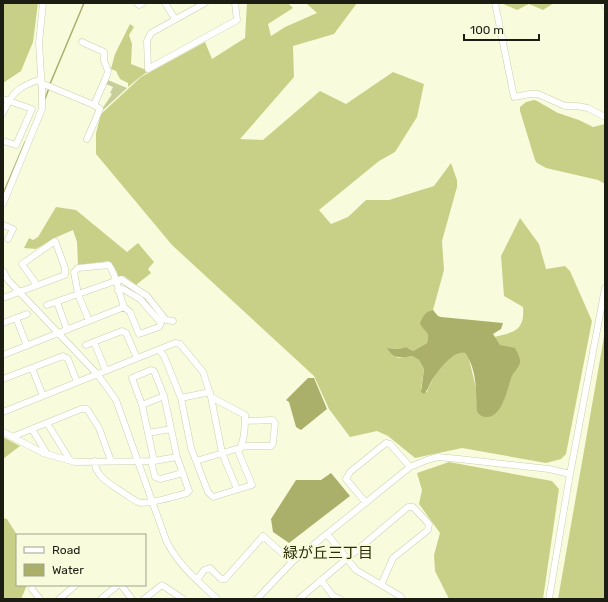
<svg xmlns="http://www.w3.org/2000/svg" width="608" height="602" viewBox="0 0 608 602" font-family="Rubik,'Noto Sans JP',sans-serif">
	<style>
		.green { fill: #c8ce99 }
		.forest { fill: #c8d088 }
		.water { fill: #aab06a }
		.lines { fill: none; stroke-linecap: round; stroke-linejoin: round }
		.stream { stroke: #aab06a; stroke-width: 1.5 }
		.minor-casing { stroke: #cbcfb1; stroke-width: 7 }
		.minor { stroke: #fff; stroke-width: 6 }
		.labels { text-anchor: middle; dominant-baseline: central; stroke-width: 4; stroke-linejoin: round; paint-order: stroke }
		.neighbourhood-label { font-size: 15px; fill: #2b2e04; stroke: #f8fcdd }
	</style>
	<rect width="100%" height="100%" fill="#f8fcdd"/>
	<path class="green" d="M 108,80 L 127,88 L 101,112 L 100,112 L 112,94 L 110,93 L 113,87 L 106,84 Z"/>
	<path class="forest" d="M 3,3 L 38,3 L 33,42 L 21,71 L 3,83 Z
		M 247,3 L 288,3 L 293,8 L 268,24 L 271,36 L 285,27 L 317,13 L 306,3 L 357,3 L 334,34 L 293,46 L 294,77 L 240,139 L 263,140 L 320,91 L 346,104 L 393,72 L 424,84 L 417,117 L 395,152 L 379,161 L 319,210 L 331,224 L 348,217 L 366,200 L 389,200 L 434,186 L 451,163 L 457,180 L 457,187 L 442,241 L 444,270 L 433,310 L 429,311 L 421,326 C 428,332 430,334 427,343 L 413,351 L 406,347 L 399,349 L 388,348 L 398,358 L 412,356 L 419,360 L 424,369 L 421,389 L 427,392 C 432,377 445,358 461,352 L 465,353 L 469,359 L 476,388 L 503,402 L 512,375 L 520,363 L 500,345 L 494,337 C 514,332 525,331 523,307 L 504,296 L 501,256 L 520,218 L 539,244 L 546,269 L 565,266 L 570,271 L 592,321 L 566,454 L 561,459 L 546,463 L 462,448 L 415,458 L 388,436 L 377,431 L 350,437 L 329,409 L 314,376 L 172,245 L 96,154 L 96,133 L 101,114 L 141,77 L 205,42 L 212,59 L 245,38 Z
		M 501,3 L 554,3 L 543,10 L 529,4 L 517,10 Z
		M 130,24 L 134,27 L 129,35 L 132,44 L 131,64 L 149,71 L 140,77 L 128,87 L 128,83 L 120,79 L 116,71 L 111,69 L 115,54 Z
		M 534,100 L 537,101 L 558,113 L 579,120 L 593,127 L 605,124 L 605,184 L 598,180 L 546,168 L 537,163 L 535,160 L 520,111 L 520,107 L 526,102 Z
		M 56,207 L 76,210 L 127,252 L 138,243 L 154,262 L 148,269 L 151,273 L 136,285 L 124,276 L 118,277 L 117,272 L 109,261 L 78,265 L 77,242 L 73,230 L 57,237 L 36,249 L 24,248 L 29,238 L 33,240 L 38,237 Z
		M 605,331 L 605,599 L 558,599 Z
		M 3,437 L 20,446 L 3,459 Z
		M 449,462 L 552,481 L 559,489 L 543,599 L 449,599 L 435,571 L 434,555 L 440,533 L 419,504 L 422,490 L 417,473 Z
		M 3,518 L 7,519 L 17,535 L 17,585 L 27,585 L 21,599 L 3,599 Z"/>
	<path class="water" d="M 433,310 L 438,316 L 441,317 L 503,323 L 501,329 L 493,334 L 500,345 L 515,348 C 517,352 521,358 520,363 C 519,367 514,372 512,376 C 507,389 503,416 487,417 C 482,417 479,415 477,411 C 476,391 477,369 465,353 C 453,350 438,371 432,380 C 429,385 428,390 424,394 L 421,392 L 424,369 L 419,360 L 412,356 C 401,358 393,359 387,348 L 399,349 L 406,347 L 413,351 L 427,343 C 431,329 423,333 420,323 C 423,316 426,311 433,310 Z
		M 308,378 L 314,378 L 327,409 L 301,430 L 296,427 L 289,402 L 286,400 Z
		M 331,473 L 350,496 L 289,543 L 273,532 L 271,519 L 296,480 L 321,480 Z"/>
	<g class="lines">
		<path class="stream" d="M 50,84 L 84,3
			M 45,99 L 49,88
			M 3,194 L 25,142"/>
		<g class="minor-casing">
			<path id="minor" d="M 137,3 L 139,5 L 143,3
				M 165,3 L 175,19
				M 205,3 L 151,33 L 147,41 L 148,69 L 237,20 L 235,3
				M 495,3 L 514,97 L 530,94 L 538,94 L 565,106 L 577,106 L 588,108 L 605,117
				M 604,3 L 605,6
				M 82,42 L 104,52 L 104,61 L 108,71 L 107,75 L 94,105 L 100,109 L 87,139
				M 41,83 L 94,105
				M 3,99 L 32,109 L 16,145 L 3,141
				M 3,113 C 13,91 18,87 41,79
				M 3,204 L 42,109 L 42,91 L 39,43 L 43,3
				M 3,225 L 13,229 L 8,239
				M 3,271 L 8,280 L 98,375 L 116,400 L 166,540 C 178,565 197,580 217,599
				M 3,298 L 65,275 L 65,268 L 55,241 L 22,264 L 37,285
				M 57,302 L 67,330
				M 47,305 L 121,279 L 147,296 L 166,320 L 173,321
				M 16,318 L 27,346
				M 89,321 L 78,294 L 74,272 L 78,268 L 109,265 C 117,276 119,294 124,307
				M 3,323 L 27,314
				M 94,342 L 106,371
				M 86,345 L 122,331 L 126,333 L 137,358
				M 3,355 L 124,307 L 130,312 L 139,334 L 159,327 L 161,323 L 140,299 L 123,289 L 118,291
				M 32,368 L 43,396
				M 3,379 L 63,356 L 68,359 L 77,382
				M 211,397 L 222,453 L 237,489
				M 181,398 L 210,392
				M 142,405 L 164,396
				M 3,412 L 175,343 L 180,344 L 203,372 L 211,397 L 245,415 C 245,426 245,443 238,451 L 252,485 L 213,497 L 208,492 L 191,448 L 181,398 L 164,356 L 159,350
				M 47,423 L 70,460
				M 32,429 L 47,454
				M 3,432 L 43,453 L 75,462 L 154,461 L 177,457
				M 148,433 L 171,429
				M 12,437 L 81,409 L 87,409 L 99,428 L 111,461
				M 95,461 C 94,477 114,486 125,494 C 130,497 136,502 141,503 C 156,503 172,497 187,493 L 189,491 L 177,457 L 164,396 L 154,371 L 151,370 L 132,378 L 142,405 L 154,461
				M 151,461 L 155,477 L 160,479 L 183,473
				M 196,461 L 246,446 L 271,446 L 273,443 L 275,423 L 273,420 L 245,421
				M 366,503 L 346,479 L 350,472 L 386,443 L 390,444 L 410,467
				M 327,534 L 356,570 L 400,596 L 402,599
				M 197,580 L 204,570 L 210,568 L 221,579 L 225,579 L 263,536 L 292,562
				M 321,580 L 333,596 L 340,599
				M 33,585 L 32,589 L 40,599
				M 121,585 L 132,599
				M 59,599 L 76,585
				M 101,599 L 118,585
				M 144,599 L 162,585 L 183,599
				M 257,599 L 292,562 L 410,467 L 427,460 L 438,457 L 459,459 L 549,469 L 570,474
				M 299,599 L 408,507 L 413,507 L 429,524 L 428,530 L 393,558 L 381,585
				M 549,599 L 570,474 L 605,288"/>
		</g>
		<use href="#minor" class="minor"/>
	</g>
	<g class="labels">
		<g class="neighbourhood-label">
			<text x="328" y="553">緑が丘三丁目</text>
		</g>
	</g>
	<rect width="608" height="602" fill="none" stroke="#1c1d12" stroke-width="8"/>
	<rect x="16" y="534" width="130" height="52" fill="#f8fcdd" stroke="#a0a38c"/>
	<rect x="24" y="547" width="20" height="6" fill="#ffffff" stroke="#a0a38c"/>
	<text x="52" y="554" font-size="12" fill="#1c1d12">Road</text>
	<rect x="24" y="564" width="20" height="12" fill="#aab06a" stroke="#a0a38c"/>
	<text x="52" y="574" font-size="12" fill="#1c1d12">Water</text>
	<path d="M464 34v6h75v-6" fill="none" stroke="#1c1d12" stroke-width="2"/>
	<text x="470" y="34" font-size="12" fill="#1c1d12" stroke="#f8fcdd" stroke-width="3" paint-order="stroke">100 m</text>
</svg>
